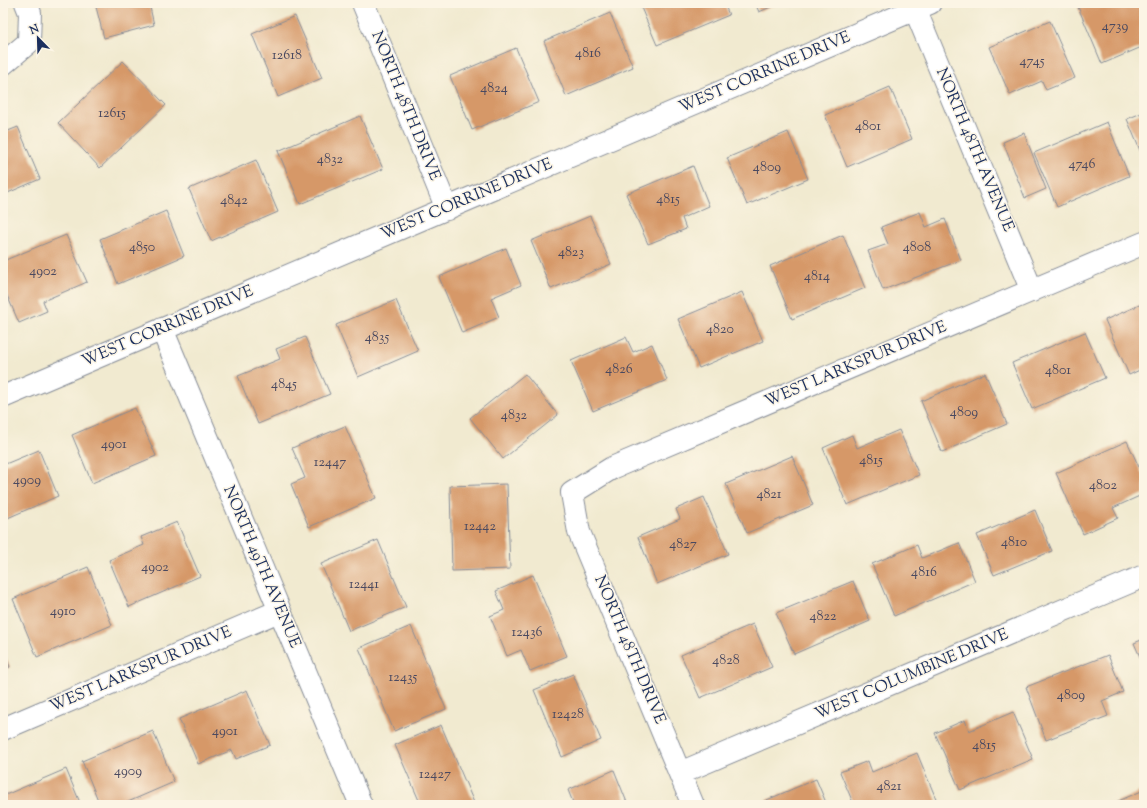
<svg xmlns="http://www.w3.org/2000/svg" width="1147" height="808" viewBox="0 0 1147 808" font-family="'Sorts Mill Goudy',serif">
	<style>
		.building { fill: #d69867 }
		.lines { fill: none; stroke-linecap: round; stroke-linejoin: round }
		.minor-casing { stroke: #868c97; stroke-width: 24 }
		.minor { stroke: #fff; stroke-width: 22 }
		.labels { text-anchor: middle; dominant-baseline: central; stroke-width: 3; stroke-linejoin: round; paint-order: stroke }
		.number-label { font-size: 14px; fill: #4a4960 }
		.street-label { font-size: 16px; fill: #1b2f5e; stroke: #fcf5e5 }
	</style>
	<rect width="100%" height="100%" fill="#fcf5e5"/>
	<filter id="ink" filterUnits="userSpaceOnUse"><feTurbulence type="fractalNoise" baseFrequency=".025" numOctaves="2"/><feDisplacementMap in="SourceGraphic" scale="8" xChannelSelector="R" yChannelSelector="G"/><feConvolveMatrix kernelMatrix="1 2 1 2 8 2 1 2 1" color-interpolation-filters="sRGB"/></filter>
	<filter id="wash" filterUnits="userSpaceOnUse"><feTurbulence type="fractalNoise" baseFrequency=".012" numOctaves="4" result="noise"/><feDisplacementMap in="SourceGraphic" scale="16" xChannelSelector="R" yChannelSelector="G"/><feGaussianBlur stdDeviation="0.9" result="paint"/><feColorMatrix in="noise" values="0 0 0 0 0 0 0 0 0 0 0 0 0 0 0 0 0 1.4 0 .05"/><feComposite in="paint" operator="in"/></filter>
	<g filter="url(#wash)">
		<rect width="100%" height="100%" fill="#f1ead0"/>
		<g id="blocks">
			<path class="building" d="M 95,3 L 149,3 L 154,25 L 104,38 Z
				M 639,3 L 724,3 L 729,15 L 657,45 Z
				M 755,3 L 780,3 L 759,12 Z
				M 1089,3 L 1144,3 L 1144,46 L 1102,64 L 1078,7 Z
				M 610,13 L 633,67 L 566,96 L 544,41 Z
				M 295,16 L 322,78 L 278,97 L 252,34 Z
				M 1050,21 L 1075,78 L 1046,90 L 1042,81 L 1010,95 L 989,47 Z
				M 516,48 L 539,102 L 472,130 L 450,76 Z
				M 123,61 L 166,105 L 100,168 L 58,123 Z
				M 890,87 L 912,139 L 847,167 L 825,115 Z
				M 1144,112 L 1144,160 L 1127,119 Z
				M 360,116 L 383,169 L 300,204 L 278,151 Z
				M 1107,122 L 1129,176 L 1057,207 L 1034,153 Z
				M 18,127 L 40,179 L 3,195 L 3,133 Z
				M 788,132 L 808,179 L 747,205 L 727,158 Z
				M 1024,133 L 1046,189 L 1025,198 L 1003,142 Z
				M 256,160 L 278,212 L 211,241 L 189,189 Z
				M 693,166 L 709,206 L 682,218 L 686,229 L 648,244 L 626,194 Z
				M 166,211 L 184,256 L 118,284 L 100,239 Z
				M 920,212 L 926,227 L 945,219 L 961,260 L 883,290 L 868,251 L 888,244 L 881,227 Z
				M 590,216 L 611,264 L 551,289 L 531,241 Z
				M 66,235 L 87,282 L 43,301 L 47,311 L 19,323 L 3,286 L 3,261 Z
				M 843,235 L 865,288 L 792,319 L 770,266 Z
				M 506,248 L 521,285 L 491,298 L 499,317 L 462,333 L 439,277 Z
				M 742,292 L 763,341 L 699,368 L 678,319 Z
				M 396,300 L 418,351 L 358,377 L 336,325 Z
				M 1144,303 L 1144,368 L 1129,375 L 1105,320 Z
				M 1085,332 L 1105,378 L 1032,409 L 1012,363 Z
				M 305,337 L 330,394 L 258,424 L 238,376 L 280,359 L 276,349 Z
				M 626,337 L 633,352 L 652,344 L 667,380 L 593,411 L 571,361 Z
				M 985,373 L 1007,424 L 942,452 L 921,401 Z
				M 525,374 L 558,415 L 503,459 L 470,418 Z
				M 135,408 L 156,456 L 92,483 L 72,435 Z
				M 345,426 L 376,498 L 309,527 L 291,484 L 305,478 L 292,448 Z
				M 899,430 L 919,475 L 847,505 L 823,448 L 852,435 L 857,448 Z
				M 1127,441 L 1144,478 L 1144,494 L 1113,508 L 1118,518 L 1083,534 L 1056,473 Z
				M 39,450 L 58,496 L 3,520 L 3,465 Z
				M 792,456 L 813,505 L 747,533 L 726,484 Z
				M 507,484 L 510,569 L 452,571 L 450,486 Z
				M 704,497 L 728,554 L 657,584 L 638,537 L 680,519 L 676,509 Z
				M 1035,510 L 1052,551 L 994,575 L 977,535 Z
				M 177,522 L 200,576 L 129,607 L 109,560 L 144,545 L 141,537 Z
				M 378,540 L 406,607 L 349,631 L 321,564 Z
				M 959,543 L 975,581 L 894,616 L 872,564 L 917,545 L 922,558 Z
				M 88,567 L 112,625 L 37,657 L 13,599 Z
				M 533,575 L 567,656 L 530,671 L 521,650 L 507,656 L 490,616 L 504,610 L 496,591 Z
				M 853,581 L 870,621 L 794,654 L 776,613 Z
				M 753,624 L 772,667 L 700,698 L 681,655 Z
				M 411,626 L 446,709 L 394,731 L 359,648 Z
				M 1144,639 L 1144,666 L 1134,643 Z
				M 3,650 L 10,667 L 3,670 Z
				M 1108,655 L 1123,692 L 1102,701 L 1108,716 L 1046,740 L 1026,687 Z
				M 573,674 L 601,740 L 562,757 L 534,690 Z
				M 247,690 L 270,745 L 236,759 L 232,750 L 198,764 L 179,719 Z
				M 1013,712 L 1033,759 L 960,790 L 935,733 L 965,720 L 969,731 Z
				M 441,725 L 475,805 L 421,805 L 395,745 Z
				M 153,731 L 174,782 L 121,805 L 100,805 L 82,761 Z
				M 917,753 L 937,801 L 929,805 L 854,805 L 840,772 L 868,761 L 872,772 Z
				M 66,769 L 81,805 L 3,805 L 3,796 Z
				M 614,770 L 628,805 L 574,805 L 568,790 Z
				M 816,779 L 827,805 L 755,805 Z
				M 1144,790 L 1144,805 L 1109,805 Z"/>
		</g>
	</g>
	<g filter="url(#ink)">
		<use href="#blocks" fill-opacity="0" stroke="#868c97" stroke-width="1"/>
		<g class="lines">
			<g class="minor-casing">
				<path id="minor" d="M 363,3 L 447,209
					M 915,9 L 1032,291
					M 3,64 L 29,42 L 30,13 L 26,3
					M 162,329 L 361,805
					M 3,397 L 930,3
					M 3,729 L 279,611
					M 680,773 L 1144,576
					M 693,805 L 579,532 L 572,493 L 612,468 L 1144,243"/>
			</g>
			<use href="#minor" class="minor"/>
		</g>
	</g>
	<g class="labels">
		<g class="number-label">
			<text x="1115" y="27">4739</text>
			<text x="588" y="54">4816</text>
			<text x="287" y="56">12618</text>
			<text x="1032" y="62">4745</text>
			<text x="494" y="89">4824</text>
			<text x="112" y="114">12615</text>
			<text x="868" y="127">4801</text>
			<text x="330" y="160">4832</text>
			<text x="1082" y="165">4746</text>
			<text x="767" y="168">4809</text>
			<text x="668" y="200">4815</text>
			<text x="234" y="201">4842</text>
			<text x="142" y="248">4850</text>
			<text x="917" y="248">4808</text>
			<text x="571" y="253">4823</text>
			<text x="43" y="272">4902</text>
			<text x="817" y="277">4814</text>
			<text x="720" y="330">4820</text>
			<text x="377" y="338">4835</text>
			<text x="619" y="370">4826</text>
			<text x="1058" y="371">4801</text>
			<text x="284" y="385">4845</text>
			<text x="964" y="413">4809</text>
			<text x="514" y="416">4832</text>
			<text x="114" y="445">4901</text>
			<text x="871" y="461">4815</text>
			<text x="330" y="463">12447</text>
			<text x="27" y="481">4909</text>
			<text x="1103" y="486">4802</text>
			<text x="769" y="495">4821</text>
			<text x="480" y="527">12442</text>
			<text x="1014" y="543">4810</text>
			<text x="683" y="545">4827</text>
			<text x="155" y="568">4902</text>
			<text x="924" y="573">4816</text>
			<text x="364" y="585">12441</text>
			<text x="63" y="612">4910</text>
			<text x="823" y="617">4822</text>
			<text x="527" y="633">12436</text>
			<text x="726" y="661">4828</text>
			<text x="403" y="678">12435</text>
			<text x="1071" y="696">4809</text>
			<text x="568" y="715">12428</text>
			<text x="225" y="732">4901</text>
			<text x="984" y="746">4815</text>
			<text x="128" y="772">4909</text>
			<text x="435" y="775">12427</text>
			<text x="889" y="787">4821</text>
		</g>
		<g class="street-label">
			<text transform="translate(765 73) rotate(-23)">WEST CORRINE DRIVE</text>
			<text transform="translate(405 106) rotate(68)">NORTH 48TH DRIVE</text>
			<text transform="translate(974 150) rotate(67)">NORTH 48TH AVENUE</text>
			<text transform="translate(467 200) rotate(-23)">WEST CORRINE DRIVE</text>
			<text transform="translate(168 327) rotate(-23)">WEST CORRINE DRIVE</text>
			<text transform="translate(856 365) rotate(-23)">WEST LARKSPUR DRIVE</text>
			<text transform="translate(261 567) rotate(67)">NORTH 49TH AVENUE</text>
			<text transform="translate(629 650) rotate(67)">NORTH 48TH DRIVE</text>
			<text transform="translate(141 670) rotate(-23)">WEST LARKSPUR DRIVE</text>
			<text transform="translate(912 675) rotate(-23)">WEST COLUMBINE DRIVE</text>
		</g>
	</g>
	<rect width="1147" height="808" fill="none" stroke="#fcf5e5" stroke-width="16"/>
	<g transform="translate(38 38) rotate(337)" stroke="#fcf5e5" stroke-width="3" paint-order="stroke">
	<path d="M0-3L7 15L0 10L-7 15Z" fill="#1b2f5e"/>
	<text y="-6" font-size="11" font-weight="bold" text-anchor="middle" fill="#1b2f5e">N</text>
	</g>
</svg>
